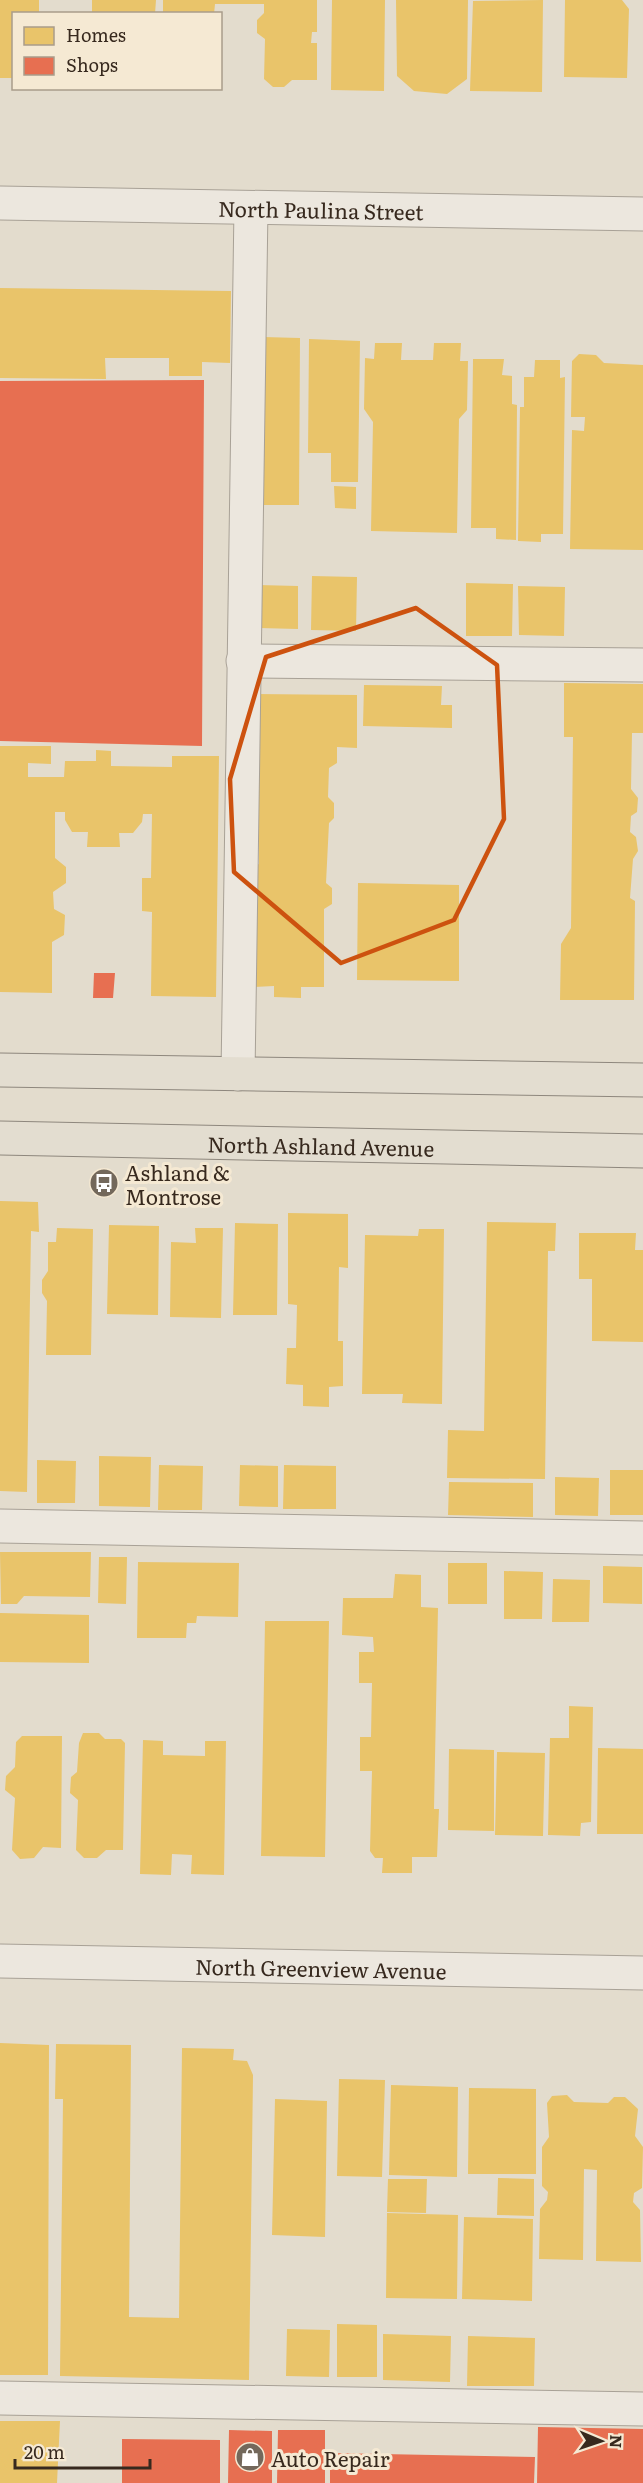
<svg xmlns="http://www.w3.org/2000/svg" width="643" height="2483" viewBox="0 0 643 2483" font-family="Literata,serif">
	<style>
		.homes { fill: #e9c46a }
		.shops { fill: #e76f51 }
		.lines { fill: none; stroke-linecap: round; stroke-linejoin: round }
		.minor-casing { stroke: #a8a196; stroke-width: 35 }
		.major-casing { stroke: #8e877d; stroke-width: 35 }
		.minor { stroke: #ece7de; stroke-width: 33 }
		.major { stroke: #e3ddd0; stroke-width: 33 }
		.marked { fill: none; stroke: #cd520f; stroke-width: 4.5; stroke-linejoin: round }
		.labels { text-anchor: middle; dominant-baseline: central; stroke-width: 6; stroke-linejoin: round; paint-order: stroke }
		.street-label { font-size: 21px; fill: #37291e; stroke: #f5e9d3 }
		.poi-label { font-size: 21px; fill: #37291e; stroke: #f5e9d3; text-anchor: start }
	</style>
	<rect width="100%" height="100%" fill="#e3dccd"/>
	<path class="homes" d="M 0,0 L 39,0 L 39,14 L 14,14 L 14,78 L 0,78 Z
		M 92,0 L 156,0 L 155,14 L 92,14 Z
		M 163,0 L 317,0 L 317,32 L 312,32 L 311,43 L 317,43 L 317,80 L 292,80 L 284,87 L 273,87 L 264,79 L 265,39 L 257,33 L 257,20 L 264,13 L 264,4 L 215,4 L 214,14 L 163,14 Z
		M 332,0 L 385,0 L 384,91 L 331,90 Z
		M 396,0 L 468,0 L 467,79 L 447,94 L 414,91 L 397,76 Z
		M 543,0 L 542,92 L 470,91 L 473,1 Z
		M 565,0 L 622,0 L 629,9 L 627,78 L 564,77 Z
		M 0,288 L 231,291 L 230,363 L 202,362 L 202,376 L 169,376 L 169,358 L 105,358 L 106,379 L 0,378 Z
		M 263,337 L 300,338 L 299,505 L 261,505 Z
		M 309,339 L 360,341 L 358,482 L 331,482 L 331,453 L 308,453 Z
		M 375,343 L 402,343 L 401,360 L 433,360 L 434,343 L 461,343 L 460,361 L 468,361 L 467,410 L 459,419 L 457,533 L 371,531 L 373,422 L 364,409 L 365,358 L 374,359 Z
		M 579,354 L 596,355 L 604,363 L 643,365 L 643,550 L 570,549 L 572,430 L 584,431 L 585,417 L 571,417 L 572,361 Z
		M 473,359 L 504,359 L 502,375 L 512,376 L 512,404 L 517,405 L 516,540 L 496,539 L 496,528 L 471,528 Z
		M 535,360 L 560,360 L 560,378 L 565,377 L 563,534 L 541,534 L 541,542 L 518,541 L 520,407 L 524,407 L 524,377 L 534,377 Z
		M 334,486 L 356,487 L 356,509 L 335,508 Z
		M 312,576 L 357,577 L 356,631 L 311,630 Z
		M 466,583 L 513,584 L 512,636 L 466,636 Z
		M 258,585 L 298,586 L 298,629 L 259,628 Z
		M 518,586 L 565,587 L 564,636 L 519,635 Z
		M 564,683 L 643,684 L 643,733 L 632,733 L 631,789 L 638,798 L 637,812 L 631,816 L 630,832 L 636,837 L 638,851 L 633,859 L 630,898 L 635,901 L 634,1000 L 560,1000 L 561,944 L 571,928 L 573,737 L 564,737 Z
		M 364,685 L 442,686 L 441,705 L 452,705 L 452,728 L 363,726 Z
		M 255,694 L 357,695 L 357,748 L 337,747 L 337,763 L 329,768 L 328,797 L 334,803 L 334,818 L 329,823 L 326,883 L 332,888 L 332,904 L 324,909 L 324,987 L 301,987 L 301,998 L 274,997 L 274,986 L 254,987 L 255,866 L 259,864 L 259,829 L 253,829 Z
		M 0,746 L 51,746 L 51,764 L 28,763 L 28,777 L 64,777 L 65,761 L 96,761 L 96,750 L 111,751 L 111,766 L 172,767 L 172,756 L 219,756 L 216,997 L 151,996 L 152,912 L 142,911 L 142,878 L 151,878 L 152,814 L 143,814 L 142,822 L 133,833 L 119,833 L 120,847 L 87,847 L 88,832 L 72,832 L 65,820 L 65,812 L 55,812 L 55,858 L 66,867 L 66,883 L 53,892 L 54,909 L 65,915 L 64,935 L 52,942 L 52,993 L 0,992 Z
		M 358,883 L 459,885 L 459,981 L 357,980 Z
		M 0,1201 L 38,1202 L 39,1232 L 31,1231 L 27,1492 L 0,1491 Z
		M 288,1213 L 348,1214 L 348,1268 L 339,1267 L 338,1341 L 343,1341 L 343,1386 L 329,1387 L 329,1407 L 303,1406 L 303,1385 L 286,1384 L 287,1348 L 296,1348 L 297,1305 L 288,1304 Z
		M 487,1222 L 556,1223 L 555,1251 L 548,1251 L 545,1479 L 447,1478 L 448,1430 L 484,1431 Z
		M 235,1223 L 278,1224 L 277,1315 L 233,1315 Z
		M 109,1225 L 159,1226 L 158,1315 L 107,1314 Z
		M 57,1228 L 93,1229 L 91,1355 L 46,1355 L 47,1301 L 42,1293 L 42,1280 L 48,1271 L 48,1242 L 56,1242 Z
		M 195,1228 L 223,1228 L 221,1318 L 170,1317 L 171,1242 L 196,1243 Z
		M 419,1229 L 444,1229 L 442,1404 L 402,1403 L 403,1394 L 362,1394 L 365,1235 L 418,1236 Z
		M 579,1233 L 636,1233 L 635,1250 L 643,1250 L 643,1342 L 592,1341 L 592,1279 L 579,1279 Z
		M 99,1456 L 151,1457 L 150,1507 L 99,1506 Z
		M 37,1460 L 76,1461 L 75,1503 L 37,1503 Z
		M 159,1465 L 203,1466 L 202,1510 L 158,1510 Z
		M 240,1465 L 278,1466 L 278,1507 L 239,1506 Z
		M 284,1465 L 336,1466 L 336,1509 L 283,1509 Z
		M 610,1470 L 643,1470 L 643,1515 L 610,1515 Z
		M 555,1477 L 599,1478 L 598,1516 L 555,1515 Z
		M 449,1482 L 533,1483 L 533,1517 L 448,1515 Z
		M 0,1552 L 91,1552 L 90,1597 L 24,1596 L 17,1604 L 1,1604 Z
		M 99,1557 L 127,1557 L 126,1604 L 98,1603 Z
		M 138,1562 L 239,1563 L 238,1617 L 197,1616 L 196,1623 L 187,1623 L 186,1638 L 137,1638 Z
		M 448,1563 L 487,1563 L 487,1604 L 448,1604 Z
		M 603,1566 L 642,1567 L 642,1604 L 603,1603 Z
		M 504,1571 L 543,1572 L 542,1619 L 504,1619 Z
		M 395,1574 L 421,1575 L 421,1607 L 438,1608 L 434,1809 L 439,1809 L 437,1857 L 412,1857 L 412,1873 L 382,1873 L 383,1858 L 375,1858 L 370,1851 L 372,1771 L 360,1771 L 360,1737 L 371,1737 L 372,1683 L 359,1683 L 359,1652 L 374,1652 L 373,1637 L 342,1635 L 343,1598 L 393,1598 Z
		M 553,1579 L 590,1580 L 589,1622 L 552,1622 Z
		M 0,1613 L 89,1615 L 89,1663 L 0,1662 Z
		M 265,1621 L 329,1621 L 325,1857 L 261,1856 Z
		M 569,1706 L 593,1707 L 591,1822 L 581,1823 L 580,1836 L 548,1835 L 550,1738 L 569,1738 Z
		M 83,1733 L 99,1733 L 105,1739 L 121,1739 L 125,1743 L 123,1850 L 106,1850 L 97,1858 L 84,1858 L 76,1850 L 78,1800 L 70,1793 L 71,1777 L 77,1772 L 79,1743 Z
		M 22,1736 L 62,1736 L 61,1848 L 43,1847 L 34,1858 L 20,1859 L 12,1850 L 15,1798 L 5,1790 L 6,1776 L 15,1767 L 16,1742 Z
		M 143,1740 L 163,1741 L 163,1755 L 205,1756 L 205,1741 L 226,1741 L 224,1875 L 191,1874 L 192,1855 L 172,1854 L 171,1875 L 140,1874 Z
		M 598,1748 L 643,1749 L 643,1834 L 597,1834 Z
		M 449,1749 L 494,1750 L 494,1831 L 448,1830 Z
		M 497,1752 L 545,1753 L 543,1836 L 495,1835 Z
		M 0,2043 L 49,2045 L 48,2375 L 0,2375 Z
		M 56,2044 L 131,2045 L 129,2317 L 179,2318 L 182,2048 L 234,2049 L 233,2060 L 247,2061 L 253,2075 L 249,2380 L 60,2376 L 63,2099 L 55,2099 Z
		M 339,2079 L 385,2080 L 382,2177 L 337,2176 Z
		M 391,2085 L 458,2087 L 457,2177 L 389,2175 Z
		M 469,2088 L 536,2089 L 536,2174 L 468,2174 Z
		M 567,2095 L 574,2102 L 608,2103 L 614,2097 L 625,2097 L 638,2109 L 635,2136 L 643,2147 L 642,2188 L 634,2193 L 633,2202 L 640,2210 L 641,2262 L 596,2261 L 597,2170 L 584,2169 L 583,2260 L 539,2259 L 540,2209 L 547,2200 L 548,2192 L 542,2186 L 542,2147 L 549,2137 L 547,2103 L 552,2096 Z
		M 275,2099 L 327,2101 L 325,2237 L 272,2235 Z
		M 498,2178 L 534,2179 L 534,2216 L 497,2215 Z
		M 388,2179 L 427,2179 L 426,2213 L 387,2212 Z
		M 387,2213 L 458,2215 L 457,2299 L 386,2298 Z
		M 464,2217 L 533,2219 L 532,2301 L 462,2299 Z
		M 337,2324 L 377,2325 L 377,2377 L 337,2377 Z
		M 287,2329 L 330,2330 L 329,2377 L 286,2376 Z
		M 383,2334 L 451,2336 L 450,2382 L 383,2380 Z
		M 468,2336 L 535,2338 L 534,2386 L 467,2386 Z
		M 0,2421 L 60,2421 L 57,2483 L 0,2483 Z"/>
	<path class="shops" d="M 204,380 L 202,746 L 0,741 L 0,381 Z
		M 94,973 L 115,973 L 113,998 L 93,998 Z
		M 538,2427 L 643,2429 L 643,2483 L 537,2483 Z
		M 229,2430 L 272,2431 L 272,2483 L 228,2483 Z
		M 278,2430 L 325,2430 L 325,2483 L 277,2483 Z
		M 122,2439 L 220,2440 L 220,2483 L 122,2483 Z
		M 330,2453 L 535,2457 L 534,2483 L 330,2483 Z"/>
	<g class="lines">
		<g class="minor-casing">
			<g id="minor">
				<path id="s1" d="M 0,203 L 643,214"/>
				<path d="M 243,661 L 643,665"/>
				<path d="M 238,1074 L 251,208"/>
				<path d="M 0,1526 L 643,1538"/>
				<path id="s2" d="M 0,1961 L 643,1973"/>
				<path d="M 0,2398 L 643,2409"/>
			</g>
		</g>
		<g class="major-casing">
			<g id="major">
				<path d="M 0,1070 L 643,1080"/>
				<path id="s3" d="M 0,1138 L 643,1151"/>
			</g>
		</g>
		<use href="#minor" class="minor"/>
		<use href="#major" class="major"/>
	</g>
	<path class="marked" d="M 416,608 L 497,665 L 504,819 L 454,920 L 341,963 L 234,872 L 230,779 L 266,657 Z"/>
	<defs>
		<g id="bus-disc" transform="scale(1.5)"><circle r="9.5" fill="#73685b" stroke="#f5e9d3"/><path d="M-5-6H5V4H4V6H2V4H-2V6H-4V4H-5ZM-3.5-4V0h7V-4ZM-3.5 1.2v1.5H-2V1.2ZM2 1.2v1.5H3.5V1.2Z" fill="#fff"/></g>
		<g id="shop-disc" transform="scale(1.5)"><circle r="9.5" fill="#73685b" stroke="#f5e9d3"/><path d="M-5-2.5h2.3a2.7 3.5 0 0 1 5.4 0H5L5.5 6h-11ZM-1.5-2.5h3a1.5 2.3 0 0 0-3 0Z" fill="#fff"/></g>
	</defs>
	<g fill-rule="evenodd">
		<use href="#bus-disc" x="104" y="1183"/>
		<use href="#shop-disc" x="250" y="2457"/>
	</g>
	<g class="labels">
		<g class="street-label">
			<text stroke="none"><textPath href="#s1" startOffset="321">North Paulina Street</textPath></text>
			<text stroke="none"><textPath href="#s3" startOffset="321">North Ashland Avenue</textPath></text>
			<text stroke="none"><textPath href="#s2" startOffset="321">North Greenview Avenue</textPath></text>
		</g>
		<g class="poi-label">
			<text x="125" y="1171">Ashland &amp;<tspan x="125" dy="24">Montrose</tspan></text>
			<text x="271" y="2457">Auto Repair</text>
		</g>
	</g>
	<rect x="12" y="12" width="210" height="78" fill="#f5e9d3" stroke="#a99c8b" stroke-width="1.5"/>
	<rect x="24" y="27" width="30" height="18" fill="#e9c46a" stroke="#a99c8b" stroke-width="1.5"/>
	<text x="66" y="42" font-size="18" fill="#37291e">Homes</text>
	<rect x="24" y="57" width="30" height="18" fill="#e76f51" stroke="#a99c8b" stroke-width="1.5"/>
	<text x="66" y="72" font-size="18" fill="#37291e">Shops</text>
	<g transform="translate(601 2441) rotate(92)" stroke="#f5e9d3" stroke-width="4.5" paint-order="stroke">
	<path d="M0-4.5L10 22L0 15L-10 22Z" fill="#37291e"/>
	<text y="-9" font-size="16" font-weight="bold" text-anchor="middle" fill="#37291e">N</text>
	</g>
	<path d="M15 2459v9h135v-9" fill="none" stroke="#37291e" stroke-width="3"/>
	<text x="24" y="2459" font-size="18" fill="#37291e" stroke="#f5e9d3" stroke-width="4.5" paint-order="stroke">20 m</text>
</svg>
